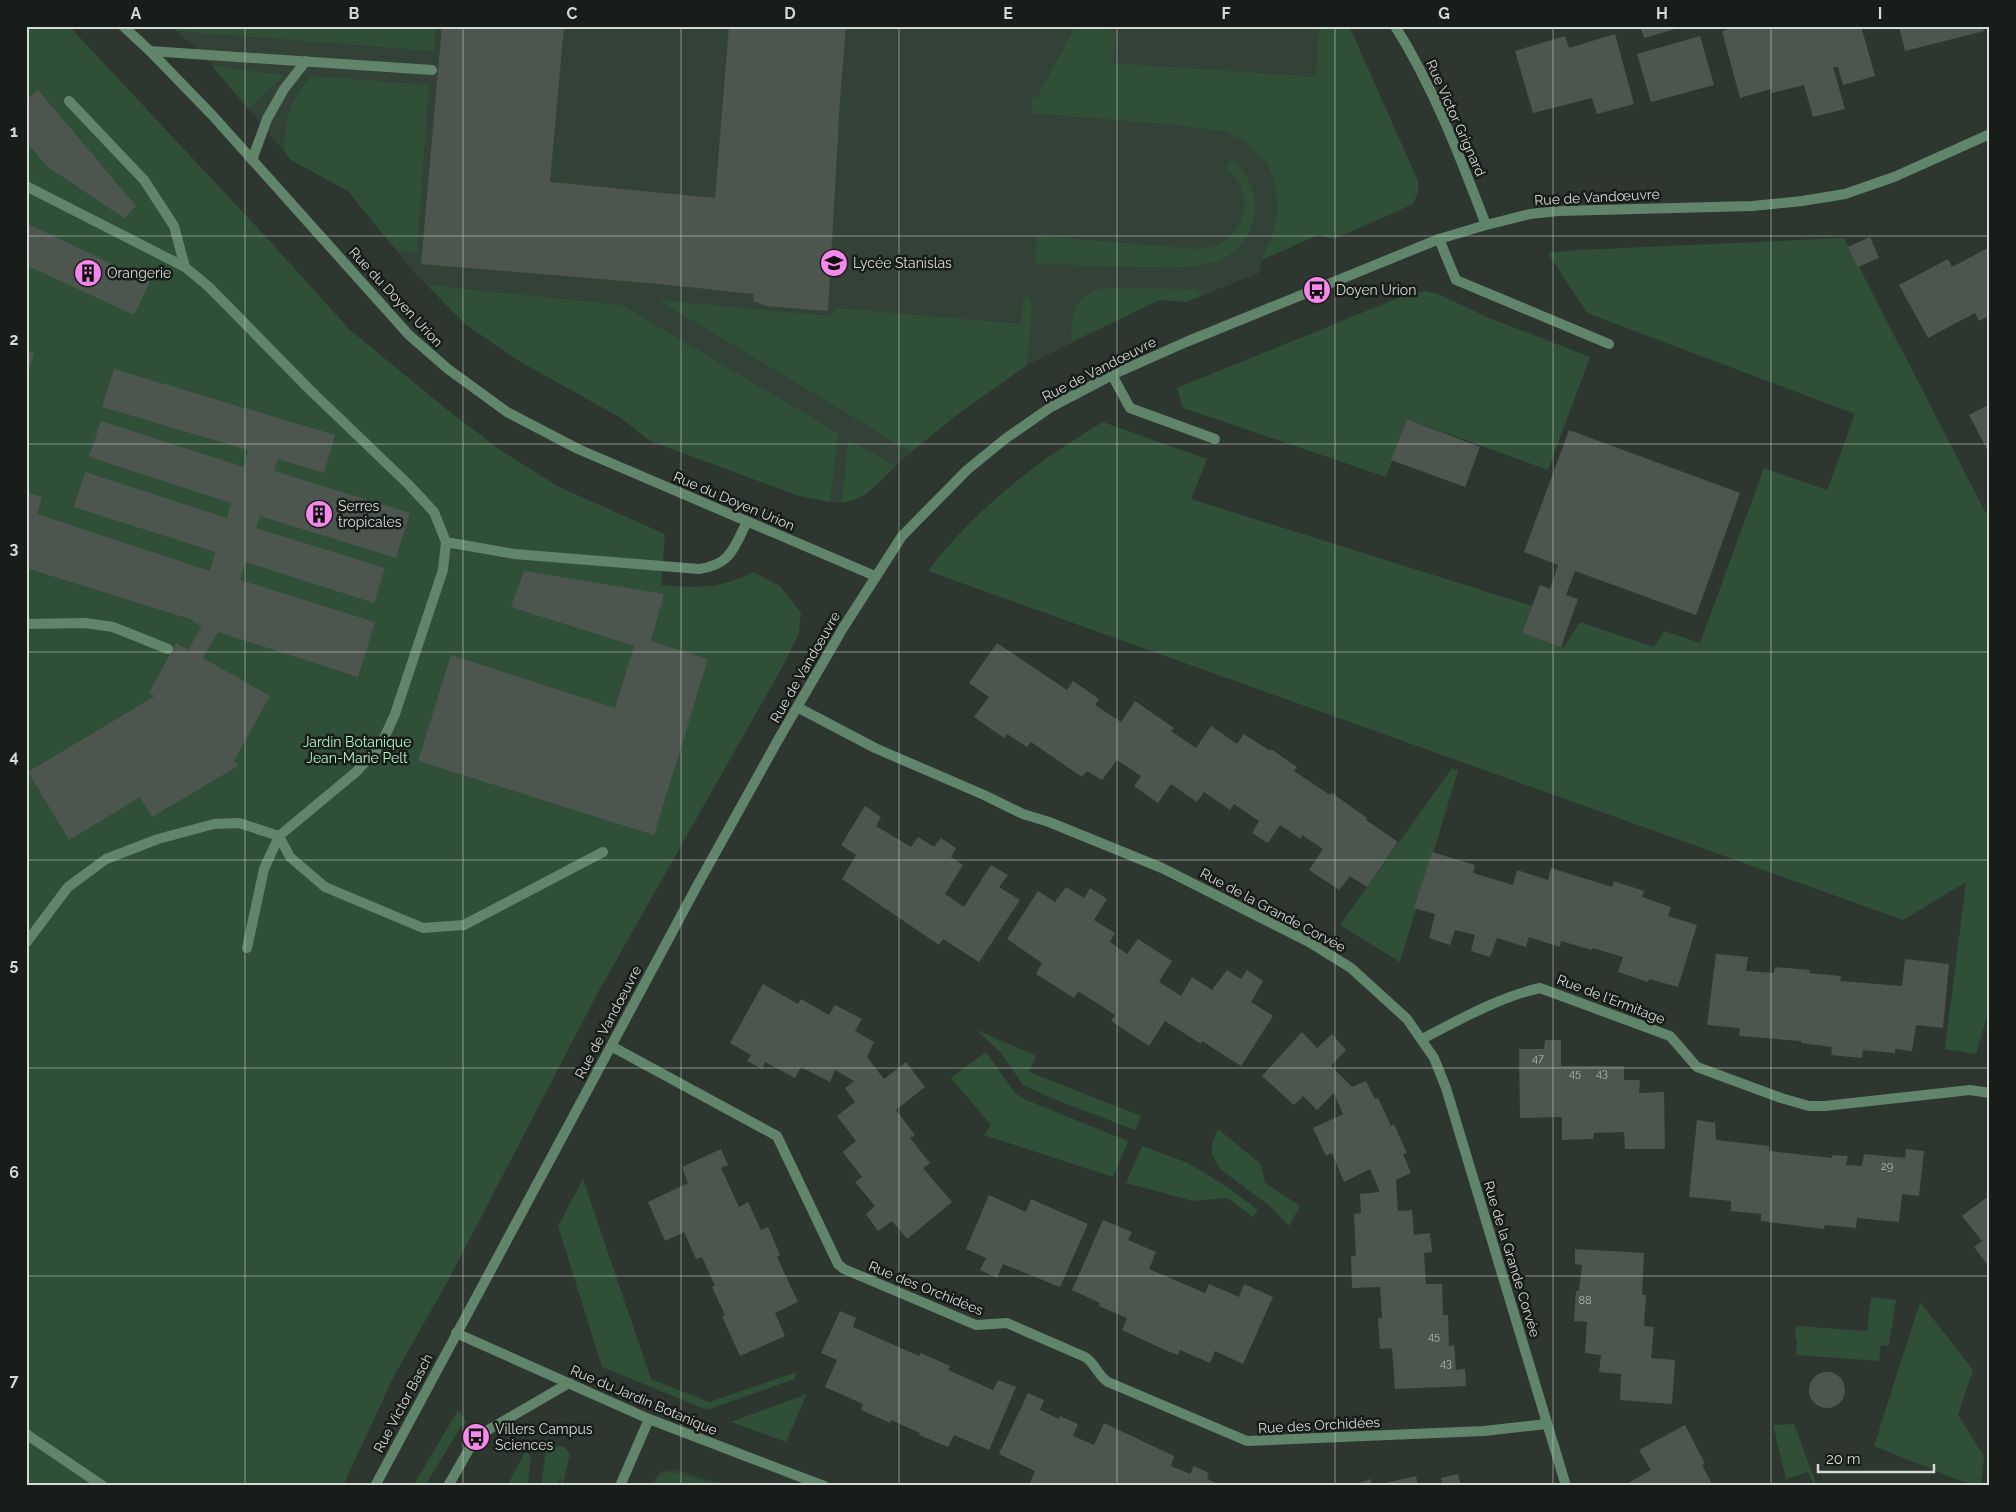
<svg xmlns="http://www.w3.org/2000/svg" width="2016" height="1512" viewBox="0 0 2016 1512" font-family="Raleway,sans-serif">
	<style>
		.built { fill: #334236 }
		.green { fill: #2f4f37 }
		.building { fill: #4c564e }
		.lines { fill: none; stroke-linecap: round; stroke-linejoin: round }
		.lane { stroke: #61856a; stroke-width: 10 }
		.street { stroke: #61856a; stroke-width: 10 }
		.grid { fill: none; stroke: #d4dad5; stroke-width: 1; stroke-opacity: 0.55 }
		.labels { text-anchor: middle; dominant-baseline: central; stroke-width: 5; stroke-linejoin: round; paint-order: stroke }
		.number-label { font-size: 11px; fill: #b2b9b3 }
		.street-label { font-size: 14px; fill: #d4dad5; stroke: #191d1a }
		.poi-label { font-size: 14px; fill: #d4dad5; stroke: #191d1a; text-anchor: start }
		.park-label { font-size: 14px; fill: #b0f5c1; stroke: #191d1a }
		.neatline { fill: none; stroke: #d4dad5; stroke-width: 2 }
		.grid-label { font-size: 16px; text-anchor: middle; font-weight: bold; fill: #d4dad5 }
	</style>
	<rect width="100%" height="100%" fill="#2d372f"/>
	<path class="built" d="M 171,26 L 1349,26 L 1418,181 L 1418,192 L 1413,204 L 1334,239 L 1318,235 L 1262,260 L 1259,273 L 1186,302 L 1160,300 L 1027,365 L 958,414 L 904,458 L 866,494 L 848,502 L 830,502 L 799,496 L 650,441 L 621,418 L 519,361 L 465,324 L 413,271 L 348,191 L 291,160 L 202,54 Z
		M 672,1469 L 731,1486 L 649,1486 L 660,1472 Z"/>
	<path class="green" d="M 26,26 L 69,26 L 267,238 L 350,330 L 450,412 L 502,451 L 559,487 L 665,534 L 661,585 C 698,588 719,589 753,572 L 780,586 L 801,613 L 799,633 L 784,664 L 596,996 L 449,1279 L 394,1376 L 343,1486 L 26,1486 Z
		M 171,26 L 436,26 L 434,51 L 176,31 Z
		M 1076,26 L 1104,26 L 1116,33 L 1114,63 L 1316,77 L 1319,26 L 1349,26 L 1418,181 L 1418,192 L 1413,204 L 1334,239 L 1318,235 L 1262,260 L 1262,257 L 1272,238 L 1278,209 L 1275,183 L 1266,162 L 1246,142 L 1227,132 L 1178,125 L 1032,113 L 1032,97 L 1036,99 Z
		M 212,66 L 284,75 L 249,109 Z
		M 312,76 L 429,85 L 417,253 L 396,250 L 348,191 L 291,160 L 284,151 C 285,120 290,98 312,76 Z
		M 1232,159 C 1249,175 1258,194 1254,217 C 1250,235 1238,253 1220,260 C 1194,270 1165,268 1137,267 C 1103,266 1069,265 1035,263 L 1037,236 L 1198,249 C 1242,248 1262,194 1226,169 Z
		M 1844,238 L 1990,521 L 1990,1006 L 1976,1054 L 1945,1049 L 1966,882 L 1903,920 L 928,571 C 975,509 1037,461 1103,422 L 1207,459 L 1191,499 L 1532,606 L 1522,633 L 1564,647 L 1580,622 L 1654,647 L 1664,631 L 1700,643 L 1764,468 L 1827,490 L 1855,414 L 1587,313 L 1548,253 L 1577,250 Z
		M 427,285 L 622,305 L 838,433 L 830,502 L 799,496 L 650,441 L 621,418 L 519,361 L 465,324 Z
		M 1105,288 L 1198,289 L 1201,296 L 1186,302 L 1160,300 L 1072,341 C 1070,335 1072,329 1072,322 C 1075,301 1084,291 1105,288 Z
		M 1425,291 L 1438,294 L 1487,317 L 1590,357 L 1548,470 L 1407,419 L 1386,477 L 1183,408 L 1177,388 L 1403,296 Z
		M 1024,294 L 1030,298 L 1032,305 L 1027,365 L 958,414 L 911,452 L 658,300 L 830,316 L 836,308 L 1021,324 Z
		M 848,440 L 896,466 C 882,479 863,503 842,502 Z
		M 1452,768 L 1458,771 L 1400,962 L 1340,925 Z
		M 977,1030 L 1036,1056 L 1029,1072 L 1141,1116 L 1135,1130 L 1054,1099 L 1023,1085 L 1001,1053 Z
		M 986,1052 L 1016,1094 L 1026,1100 L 1128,1141 L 1113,1177 L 984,1135 L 991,1125 L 951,1078 Z
		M 1218,1129 L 1261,1164 L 1265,1183 L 1300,1206 L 1289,1226 L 1271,1207 L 1220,1169 L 1212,1155 L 1212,1144 Z
		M 1142,1146 L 1188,1163 L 1229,1188 L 1258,1210 L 1253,1217 L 1227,1198 L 1193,1201 L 1126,1183 Z
		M 583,1179 L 651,1379 L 709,1402 L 797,1372 L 794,1379 L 707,1410 L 602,1367 L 558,1226 Z
		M 1871,1297 L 1896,1300 L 1889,1346 L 1881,1345 L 1879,1361 L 1796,1355 L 1797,1339 L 1795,1338 L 1796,1326 L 1867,1331 Z
		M 1920,1302 L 1973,1370 L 1958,1415 L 1984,1456 L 1981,1486 L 1974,1486 L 1874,1446 Z
		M 807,1394 L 786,1442 L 731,1422 Z
		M 458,1410 L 467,1422 L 460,1428 L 425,1486 L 413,1486 Z
		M 1794,1424 L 1817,1486 L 1814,1486 L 1808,1472 L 1786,1479 L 1773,1425 Z
		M 551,1445 L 565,1447 L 570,1454 L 562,1486 L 560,1486 L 562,1475 L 557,1486 L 541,1486 L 546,1450 Z
		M 525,1452 L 530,1455 L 531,1460 L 527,1486 L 507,1486 Z
		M 671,1472 L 722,1486 L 674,1486 L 664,1482 L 664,1486 L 652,1486 L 661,1474 Z"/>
	<path class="building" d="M 442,26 L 564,26 L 550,182 L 715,198 L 729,26 L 846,26 L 840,100 L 828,311 L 766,306 L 754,301 L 753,294 L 660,284 L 421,264 Z
		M 1640,26 L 1674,26 L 1675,29 L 1644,38 Z
		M 1740,26 L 1861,26 L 1875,76 L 1843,85 L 1838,67 L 1833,67 L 1845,109 L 1813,117 L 1804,85 L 1772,93 L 1771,89 L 1740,98 L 1722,31 Z
		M 1899,26 L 1983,26 L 1984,31 L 1905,51 Z
		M 1615,34 L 1634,104 L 1597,114 L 1592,98 L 1533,113 L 1515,51 L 1565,36 L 1569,48 Z
		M 1700,36 L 1714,85 L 1651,102 L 1637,54 Z
		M 38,90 L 136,206 L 124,218 L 48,167 L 26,142 L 26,100 Z
		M 26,223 L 150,282 L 134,315 L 26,265 Z
		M 1870,237 L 1879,258 L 1858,267 L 1848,247 Z
		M 1990,247 L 1990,315 L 1979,321 L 1975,313 L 1928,338 L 1899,285 L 1948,259 L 1952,267 Z
		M 26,350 L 34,353 L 27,378 L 26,378 Z
		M 114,369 L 335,435 L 324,473 L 278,459 L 274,471 L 410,513 L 396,558 L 260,516 L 256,528 L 385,568 L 374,603 L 246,562 L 240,580 L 375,622 L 358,677 L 218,632 L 203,658 L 270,696 L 234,761 L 238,766 L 152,817 L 140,797 L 69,840 L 28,772 L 155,696 L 149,693 L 176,643 L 188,650 L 202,626 L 193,622 L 193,620 L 26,568 L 26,492 L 42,497 L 37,514 L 210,571 L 215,552 L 74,507 L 85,472 L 227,518 L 231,503 L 89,457 L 101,421 L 244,467 L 248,450 L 102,407 Z
		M 1990,404 L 1990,455 L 1969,415 Z
		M 1407,419 L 1480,447 L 1465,487 L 1391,460 Z
		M 1569,430 L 1740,493 L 1696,615 L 1575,571 L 1566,595 L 1578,599 L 1561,647 L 1522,633 L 1540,585 L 1550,589 L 1558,565 L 1524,552 Z
		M 524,571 L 664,594 L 651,641 L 708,659 L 654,835 L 418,761 L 451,655 L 615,708 L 634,646 L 511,607 Z
		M 997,643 L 1067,690 L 1073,681 L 1099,699 L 1095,705 L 1121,722 L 1135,701 L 1174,728 L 1171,731 L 1196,748 L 1211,726 L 1237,744 L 1244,734 L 1270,751 L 1271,749 L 1297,767 L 1294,771 L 1330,795 L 1332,793 L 1367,818 L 1366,820 L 1398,842 L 1367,887 L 1350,876 L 1339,890 L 1309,870 L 1323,849 L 1302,835 L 1301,839 L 1280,825 L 1268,843 L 1252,833 L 1259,821 L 1234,804 L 1230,810 L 1204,792 L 1197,802 L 1171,784 L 1158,803 L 1134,786 L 1141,776 L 1117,760 L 1102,780 L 1087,771 L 1082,777 L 1031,742 L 1027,747 L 1007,734 L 1004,738 L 974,717 L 989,697 L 969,683 Z
		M 865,806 L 881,817 L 876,826 L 911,847 L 918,837 L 934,847 L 941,838 L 956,848 L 951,857 L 963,865 L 945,894 L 964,907 L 991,865 L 1008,875 L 999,887 L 1020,900 L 979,962 L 943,939 L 939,945 L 842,879 L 856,855 L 841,845 Z
		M 1432,852 L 1475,865 L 1473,873 L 1513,885 L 1517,870 L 1548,880 L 1551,868 L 1612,887 L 1614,881 L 1644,891 L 1642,897 L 1671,907 L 1668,916 L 1697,925 L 1678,987 L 1649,979 L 1648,982 L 1618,972 L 1623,957 L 1593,948 L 1592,950 L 1561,941 L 1560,947 L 1529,937 L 1526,947 L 1497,938 L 1490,957 L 1471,951 L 1475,935 L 1455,930 L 1450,945 L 1429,938 L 1435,914 L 1414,908 Z
		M 1066,887 L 1084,898 L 1090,888 L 1107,899 L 1094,920 L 1115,933 L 1110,942 L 1127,954 L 1138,939 L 1172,961 L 1159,982 L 1181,996 L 1192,977 L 1212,990 L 1227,970 L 1241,979 L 1247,970 L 1263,981 L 1251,1002 L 1273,1016 L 1241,1066 L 1202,1041 L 1201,1044 L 1165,1021 L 1149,1046 L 1111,1021 L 1115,1015 L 1078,991 L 1074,998 L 1036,974 L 1042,963 L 1007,939 L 1038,891 L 1055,902 Z
		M 1716,954 L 1748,957 L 1746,971 L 1774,973 L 1775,967 L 1810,970 L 1809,973 L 1841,976 L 1840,981 L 1902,986 L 1905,959 L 1949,964 L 1943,1028 L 1916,1025 L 1912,1051 L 1895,1049 L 1895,1053 L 1863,1050 L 1862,1058 L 1831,1055 L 1832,1047 L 1801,1043 L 1801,1041 L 1739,1036 L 1740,1028 L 1707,1025 Z
		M 763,984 L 798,1004 L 801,999 L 829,1015 L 835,1005 L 862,1019 L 855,1031 L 874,1042 L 867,1057 L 884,1079 L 906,1062 L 925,1087 L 896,1110 L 915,1135 L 910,1138 L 930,1163 L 923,1168 L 952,1202 L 907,1239 L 892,1221 L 878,1231 L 866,1214 L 875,1206 L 855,1182 L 862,1177 L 843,1152 L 856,1141 L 837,1116 L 855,1102 L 845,1088 L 854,1081 L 835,1070 L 830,1082 L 801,1067 L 795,1078 L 765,1062 L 762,1069 L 747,1061 L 751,1055 L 730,1043 Z
		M 1302,1032 L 1317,1048 L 1332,1034 L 1346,1050 L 1331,1066 L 1352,1087 L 1366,1081 L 1375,1099 L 1378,1098 L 1391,1126 L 1394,1124 L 1401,1140 L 1407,1153 L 1403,1154 L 1411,1173 L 1396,1180 L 1398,1211 L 1412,1210 L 1414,1235 L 1430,1233 L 1432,1252 L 1424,1253 L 1426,1284 L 1442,1284 L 1443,1315 L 1448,1315 L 1449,1346 L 1454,1345 L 1456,1370 L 1465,1369 L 1466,1386 L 1395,1389 L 1392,1348 L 1380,1349 L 1378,1318 L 1382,1318 L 1380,1287 L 1352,1288 L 1351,1256 L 1356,1256 L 1354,1214 L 1361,1213 L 1360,1194 L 1380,1192 L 1370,1169 L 1344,1182 L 1332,1153 L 1326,1156 L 1313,1128 L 1343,1114 L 1334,1093 L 1317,1110 L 1303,1096 L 1294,1105 L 1262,1076 Z
		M 1545,1040 L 1561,1040 L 1561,1066 L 1624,1066 L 1624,1080 L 1640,1080 L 1639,1093 L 1664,1092 L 1665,1149 L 1625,1149 L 1624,1132 L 1594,1133 L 1593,1139 L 1562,1140 L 1562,1117 L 1520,1118 L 1519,1049 L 1544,1049 Z
		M 1697,1120 L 1715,1123 L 1716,1140 L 1769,1146 L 1769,1151 L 1832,1158 L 1832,1155 L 1848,1156 L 1846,1165 L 1862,1166 L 1864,1154 L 1905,1158 L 1906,1149 L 1924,1151 L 1919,1196 L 1902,1194 L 1899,1222 L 1857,1218 L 1856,1228 L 1825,1225 L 1824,1229 L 1761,1221 L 1761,1214 L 1731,1211 L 1731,1201 L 1689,1197 Z
		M 721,1149 L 728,1165 L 721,1168 L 739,1207 L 748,1202 L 761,1230 L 768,1227 L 780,1255 L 777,1257 L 798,1302 L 775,1313 L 785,1336 L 740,1356 L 722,1316 L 725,1315 L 712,1287 L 715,1286 L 702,1257 L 696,1259 L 684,1232 L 665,1241 L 648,1202 L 688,1183 L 682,1167 Z
		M 989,1195 L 1026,1212 L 1031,1199 L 1088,1224 L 1060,1287 L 1003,1264 L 997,1278 L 980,1270 L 986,1258 L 966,1249 Z
		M 1990,1195 L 1990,1268 L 1974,1247 L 1982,1241 L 1962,1216 Z
		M 1103,1220 L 1132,1232 L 1128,1240 L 1156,1252 L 1149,1269 L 1205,1293 L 1209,1284 L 1239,1297 L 1244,1284 L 1273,1297 L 1243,1364 L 1215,1351 L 1210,1363 L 1180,1350 L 1178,1355 L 1167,1351 L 1122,1330 L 1127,1318 L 1099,1306 L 1100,1303 L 1072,1290 Z
		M 1575,1249 L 1644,1253 L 1642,1295 L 1646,1295 L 1644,1326 L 1654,1327 L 1651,1358 L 1675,1360 L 1672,1404 L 1620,1400 L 1621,1374 L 1599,1372 L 1601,1355 L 1585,1353 L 1587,1322 L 1574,1321 L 1576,1291 L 1579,1291 L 1582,1265 L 1575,1264 Z
		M 840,1311 L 856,1318 L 853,1327 L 919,1356 L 921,1353 L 950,1366 L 948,1370 L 993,1390 L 998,1380 L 1016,1387 L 989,1450 L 954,1435 L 948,1447 L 919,1435 L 920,1433 L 891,1420 L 890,1423 L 861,1410 L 863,1404 L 825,1387 L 837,1360 L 821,1353 Z
		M1809 1390a18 18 0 1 1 36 0a18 18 0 1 1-36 0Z
		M 1028,1393 L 1044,1400 L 1040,1410 L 1059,1419 L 1060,1416 L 1078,1424 L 1073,1436 L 1094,1445 L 1104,1423 L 1174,1456 L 1171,1466 L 1190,1474 L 1194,1466 L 1209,1473 L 1207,1479 L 1223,1486 L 1080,1486 L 1076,1484 L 1075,1486 L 1037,1486 L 1030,1483 L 1035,1471 L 999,1454 Z
		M 1685,1425 L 1705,1464 L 1702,1465 L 1713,1486 L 1632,1486 L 1630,1482 L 1651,1470 L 1639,1450 Z
		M 1458,1474 L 1461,1486 L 1443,1486 L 1441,1478 Z
		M 1416,1476 L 1418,1486 L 1378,1486 L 1377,1485 Z
		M 1371,1479 L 1372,1486 L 1357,1486 L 1356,1484 Z"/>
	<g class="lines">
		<path class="lane" d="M 150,51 L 432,70
			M 69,101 L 144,180 L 174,226 L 185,267
			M 252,160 L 267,119 L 284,89 L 306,61
			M 26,186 L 185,267 L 209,287 L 309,389 L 408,484 L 434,512 L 446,542 L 443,570 L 395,714 L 381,745 L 356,772 L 279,836 L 264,869 L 247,948
			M 1439,239 L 1456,280 L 1609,344
			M 1112,375 L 1130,408 L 1215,439
			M 446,542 L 514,554 L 699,569 C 731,565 734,547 747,522
			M 26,624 L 85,623 L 113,627 L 168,649
			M 26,943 L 68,887 L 106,859 L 158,839 L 214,824 L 239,823 L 279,836 L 290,857 L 325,887 L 423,928 L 464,925 L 603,852
			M 26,1434 L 103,1486
			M 448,1486 L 476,1437 L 569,1383
			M 620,1486 L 649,1419"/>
		<path class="street" d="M 123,26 L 150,51 L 213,116 L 409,335 L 448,369 L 507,412 L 578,449 L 875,576
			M 1395,26 C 1434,88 1460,157 1486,225
			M 797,707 L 875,748 L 984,795 L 1023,814 L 1049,822 L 1162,868 L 1309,942 L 1351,968 L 1407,1019 L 1434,1058 L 1446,1088 L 1566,1486
			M 1422,1039 C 1459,1020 1499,997 1540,988 L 1670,1036 L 1697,1067 L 1781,1098 L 1809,1106 L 1825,1106 L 1970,1090 L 1990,1093
			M 611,1046 L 777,1136 L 838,1264 L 844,1269 L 976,1325 L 1007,1323 L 1085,1357 C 1095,1363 1098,1376 1108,1382 L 1247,1441 L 1484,1431 L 1547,1424
			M 456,1333 L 649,1419 L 824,1486
			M 375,1486 L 698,884 L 778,740 L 843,628 L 902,536 L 967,470 L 1005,439 L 1051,407 L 1112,375 L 1186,342 L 1439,239 L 1486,225 L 1530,214 L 1558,211 L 1752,206 L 1802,201 L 1845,194 L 1894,177 L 1990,134"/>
	</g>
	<path class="grid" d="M 245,26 L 245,1486M 463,26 L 463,1486M 681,26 L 681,1486M 899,26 L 899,1486M 1117,26 L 1117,1486M 1335,26 L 1335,1486M 1553,26 L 1553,1486M 1771,26 L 1771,1486M 26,236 L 1990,236M 26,444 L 1990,444M 26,652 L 1990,652M 26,860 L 1990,860M 26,1068 L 1990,1068M 26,1276 L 1990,1276"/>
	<defs>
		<g id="school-disc" transform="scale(1.4375)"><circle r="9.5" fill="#f788eb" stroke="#191d1a"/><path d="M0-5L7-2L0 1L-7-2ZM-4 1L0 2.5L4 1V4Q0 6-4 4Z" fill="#111"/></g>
		<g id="building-disc" transform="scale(1.4375)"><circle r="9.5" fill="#f788eb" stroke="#191d1a"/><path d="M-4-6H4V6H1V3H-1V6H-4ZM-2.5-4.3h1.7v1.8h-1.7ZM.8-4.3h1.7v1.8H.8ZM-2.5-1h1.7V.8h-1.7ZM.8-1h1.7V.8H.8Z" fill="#111"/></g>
		<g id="bus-disc" transform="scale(1.4375)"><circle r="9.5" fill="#f788eb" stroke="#191d1a"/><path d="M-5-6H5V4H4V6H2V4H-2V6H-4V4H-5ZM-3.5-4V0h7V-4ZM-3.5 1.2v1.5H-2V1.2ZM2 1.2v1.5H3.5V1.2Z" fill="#111"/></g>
	</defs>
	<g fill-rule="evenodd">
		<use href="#school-disc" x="834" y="263"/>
		<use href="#building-disc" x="88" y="273"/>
		<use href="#bus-disc" x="1317" y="290"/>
		<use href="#building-disc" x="319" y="514"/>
		<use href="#bus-disc" x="476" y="1437"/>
	</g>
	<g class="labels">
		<g class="number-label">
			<text x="1538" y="1058">47</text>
			<text x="1575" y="1073">45</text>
			<text x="1602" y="1073">43</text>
			<text x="1887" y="1166">29</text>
			<text x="1585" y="1300">88</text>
			<text x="1434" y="1336">45</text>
			<text x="1446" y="1363">43</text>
		</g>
		<g class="street-label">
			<text transform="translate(1456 118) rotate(66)">Rue Victor Grignard</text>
			<text transform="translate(1597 197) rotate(-3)">Rue de Vandœuvre</text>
			<text transform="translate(396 297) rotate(47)">Rue du Doyen Urion</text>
			<text transform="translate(1099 369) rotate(-27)">Rue de Vandœuvre</text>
			<text transform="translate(734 501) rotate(23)">Rue du Doyen Urion</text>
			<text transform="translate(805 667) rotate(-60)">Rue de Vandœuvre</text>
			<text transform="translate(1273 910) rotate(28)">Rue de la Grande Corvée</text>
			<text transform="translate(1611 999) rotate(21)">Rue de l'Ermitage</text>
			<text transform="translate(608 1022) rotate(-62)">Rue de Vandœuvre</text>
			<text transform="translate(1512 1259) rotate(73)">Rue de la Grande Corvée</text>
			<text transform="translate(926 1288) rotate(22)">Rue des Orchidées</text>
			<text transform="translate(644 1400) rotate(23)">Rue du Jardin Botanique</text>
			<text transform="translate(403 1403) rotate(-62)">Rue Victor Basch</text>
			<text transform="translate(1319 1425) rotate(-3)">Rue des Orchidées</text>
		</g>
		<g class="poi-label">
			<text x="853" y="263">Lycée Stanislas</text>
			<text x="107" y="273">Orangerie</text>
			<text x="1336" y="290">Doyen Urion</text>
			<text x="338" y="506">Serres<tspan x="338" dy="16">tropicales</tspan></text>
			<text x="495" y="1429">Villers Campus<tspan x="495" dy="16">Sciences</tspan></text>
		</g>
		<g class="park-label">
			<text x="357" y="742">Jardin Botanique<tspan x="357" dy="16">Jean-Marie Pelt</tspan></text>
		</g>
	</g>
	<rect width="2016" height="1512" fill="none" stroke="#191d1a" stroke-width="55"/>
	<path d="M1818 1464v8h116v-8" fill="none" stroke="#d4dad5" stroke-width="2.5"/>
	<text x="1826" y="1464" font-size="15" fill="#d4dad5" stroke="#191d1a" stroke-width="4" paint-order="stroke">20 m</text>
	<rect x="28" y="28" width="1960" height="1456" class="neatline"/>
	<g class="grid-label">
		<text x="136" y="19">A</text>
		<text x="354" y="19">B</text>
		<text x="572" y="19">C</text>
		<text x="790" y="19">D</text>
		<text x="1008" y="19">E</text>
		<text x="1226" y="19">F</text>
		<text x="1444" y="19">G</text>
		<text x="1662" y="19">H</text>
		<text x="1880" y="19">I</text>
		<text x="14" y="137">1</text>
		<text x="14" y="345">2</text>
		<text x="14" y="554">3</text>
		<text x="14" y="762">4</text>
		<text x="14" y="970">5</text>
		<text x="14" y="1178">6</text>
		<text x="14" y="1386">7</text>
	</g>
</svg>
